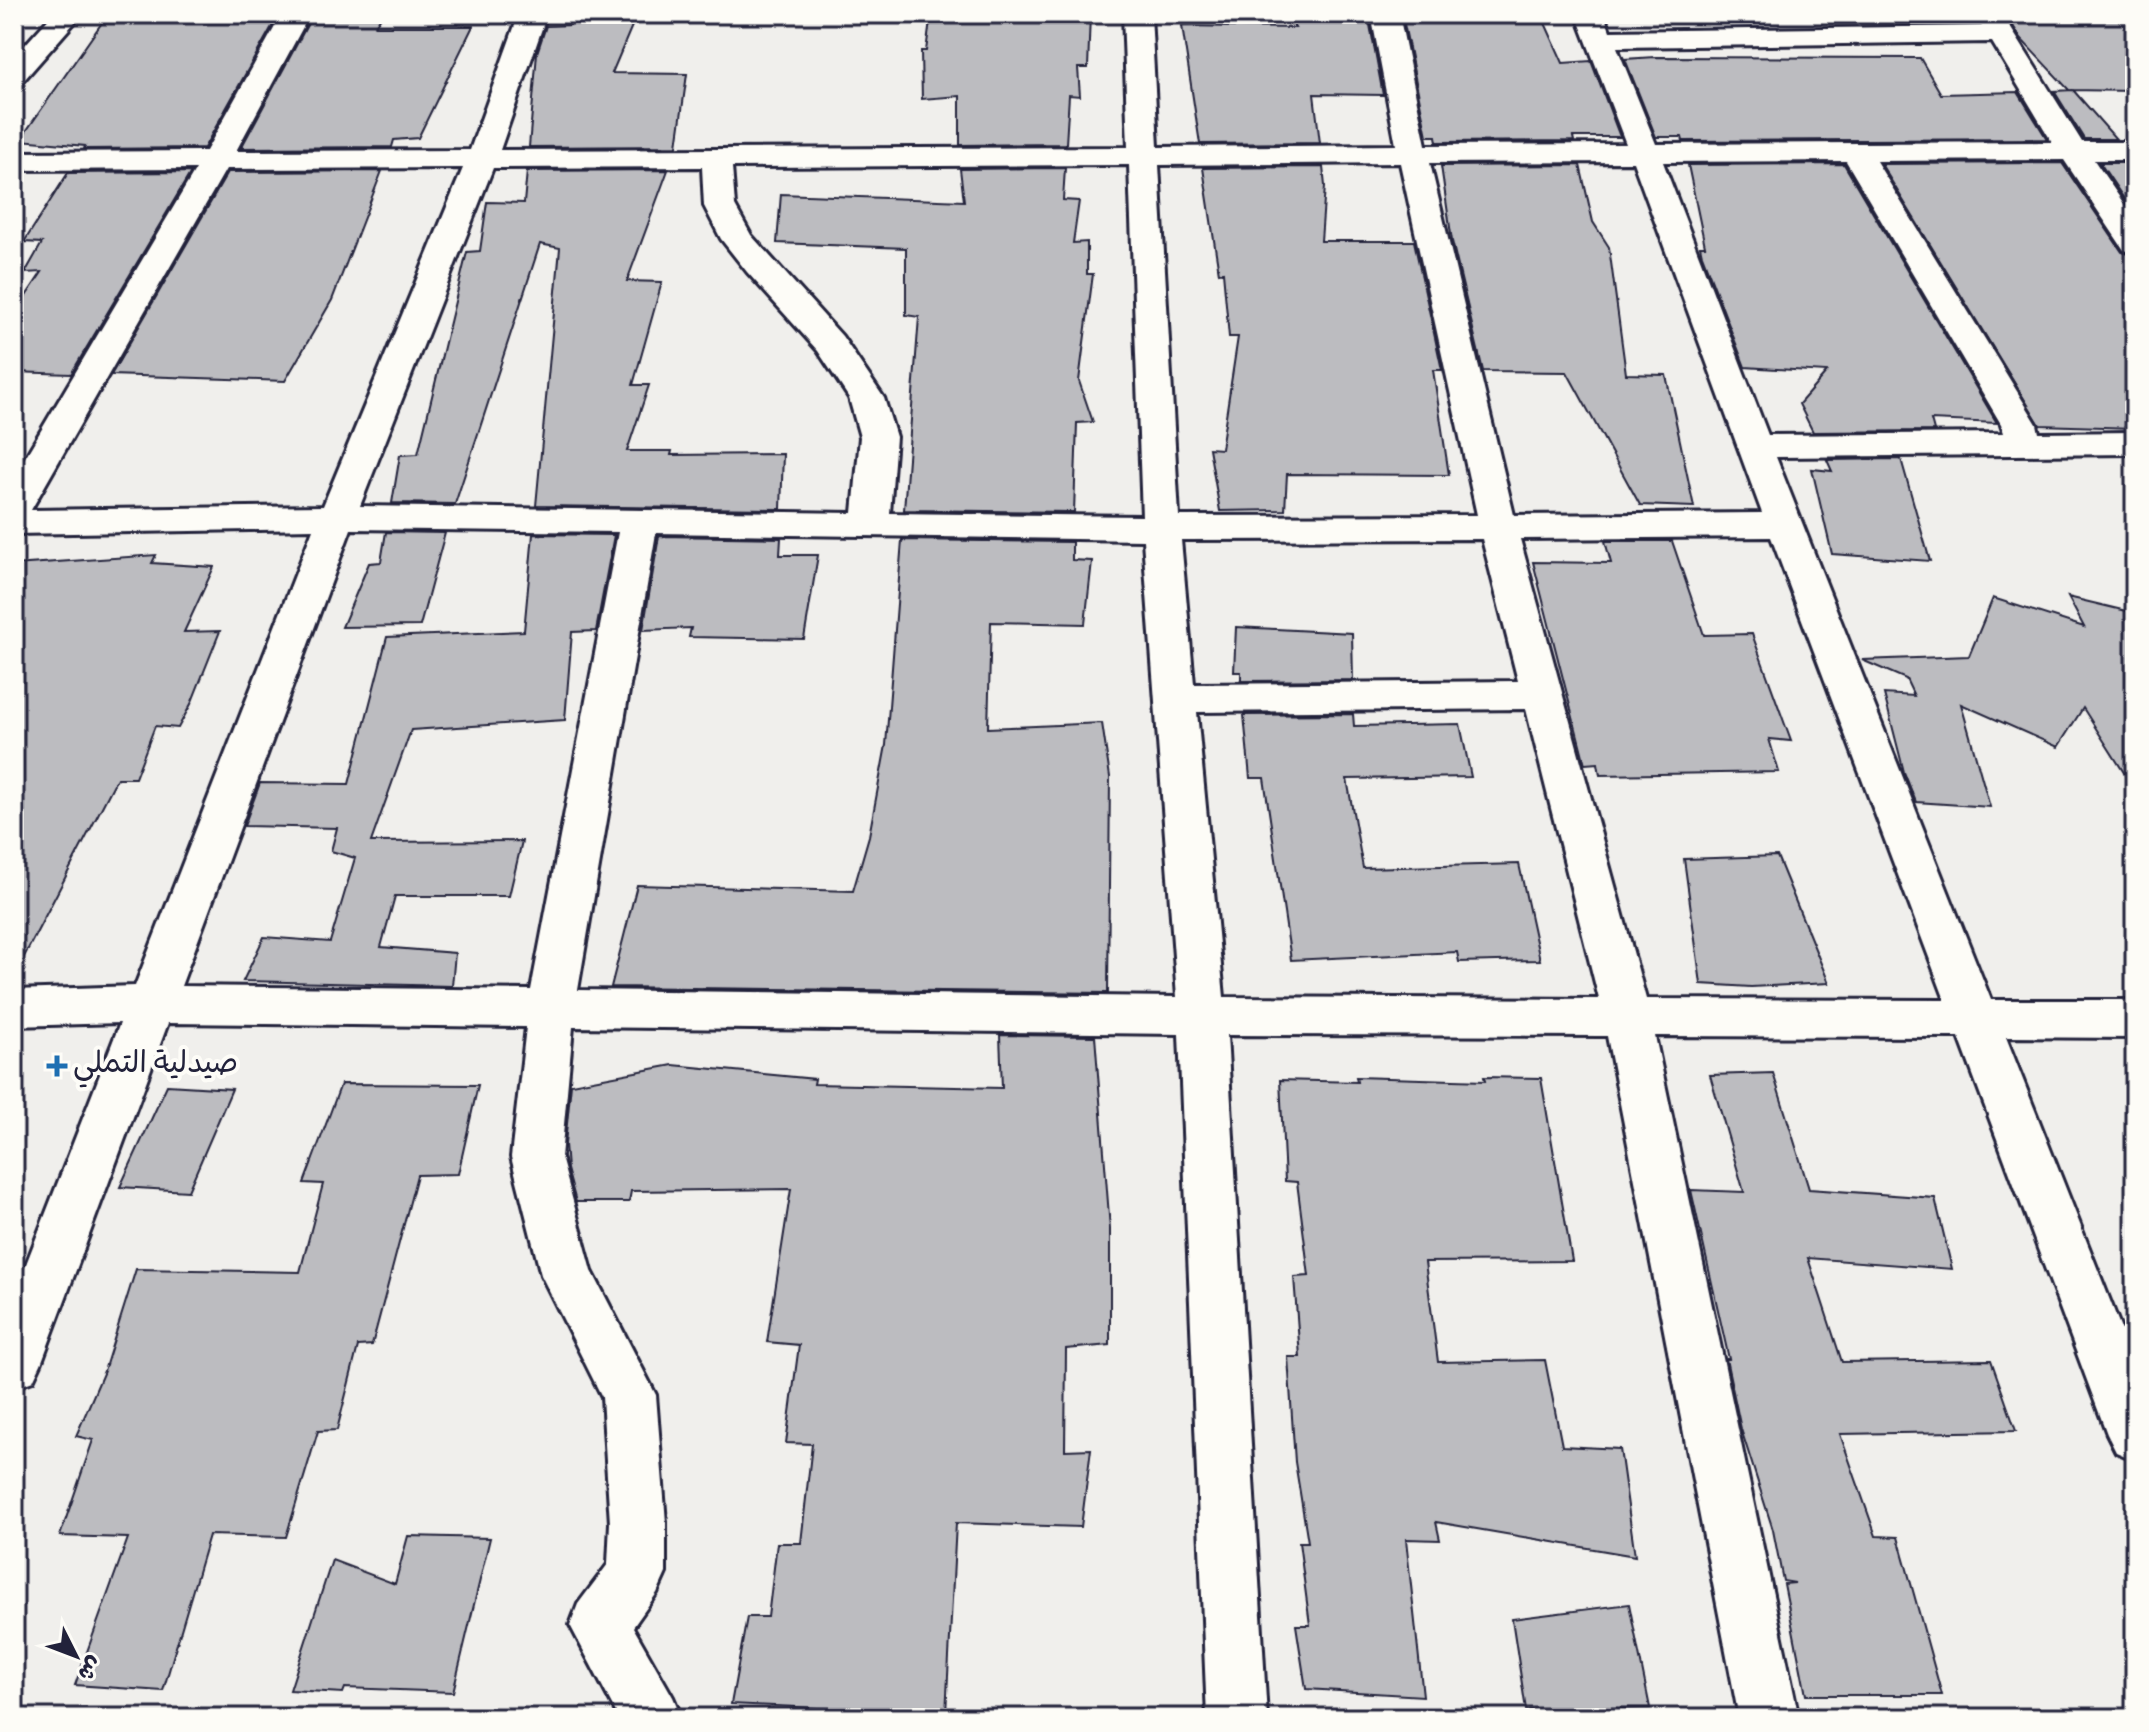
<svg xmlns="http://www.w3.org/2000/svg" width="2149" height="1732" viewBox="0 0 2149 1732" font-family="'Gochi Hand','Playpen Sans Arabic',sans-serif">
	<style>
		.building { fill: #bcbcc0; stroke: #22223b; stroke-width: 2 }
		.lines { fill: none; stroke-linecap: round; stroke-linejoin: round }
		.minor-casing { stroke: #22223b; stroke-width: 6 }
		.minor { fill: #fdfcf7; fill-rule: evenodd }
		.poi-dot { fill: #1f6fb2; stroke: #fdfcf7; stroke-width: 3 }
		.labels { text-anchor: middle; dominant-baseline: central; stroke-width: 8; stroke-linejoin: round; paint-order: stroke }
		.poi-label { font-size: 30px; fill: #22223b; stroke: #fdfcf7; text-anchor: start }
	</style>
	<rect width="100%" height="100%" fill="#f0efec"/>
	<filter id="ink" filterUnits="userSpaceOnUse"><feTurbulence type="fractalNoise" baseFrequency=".0125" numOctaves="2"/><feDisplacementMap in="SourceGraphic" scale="16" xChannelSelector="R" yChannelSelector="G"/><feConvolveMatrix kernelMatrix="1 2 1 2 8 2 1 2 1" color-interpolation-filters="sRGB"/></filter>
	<g filter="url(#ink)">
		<path class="building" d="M 108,14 L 279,14 L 204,148 L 84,149 L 85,146 L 20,140 Z
			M 313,14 L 383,14 L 375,26 L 473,26 L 418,138 L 394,140 L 392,147 L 241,148 Z
			M 574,14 L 637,14 L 612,73 L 687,74 L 677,146 L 529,147 L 537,53 L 546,26 L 570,25 Z
			M 931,14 L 1090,14 L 1088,68 L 1078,68 L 1080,96 L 1069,95 L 1066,144 L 960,145 L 960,96 L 922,99 L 921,51 L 926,51 Z
			M 1286,14 L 1368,14 L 1383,95 L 1314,94 L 1320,143 L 1200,144 L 1182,26 L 1295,28 Z
			M 1402,14 L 1541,14 L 1563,63 L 1591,61 L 1620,137 L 1573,137 L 1574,141 L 1437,142 L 1436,136 L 1427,136 Z
			M 2006,14 L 2135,14 L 2135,91 L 2069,90 L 2021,39 Z
			M 1655,57 L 1920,58 L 1941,94 L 2018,92 L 2047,139 L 1683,141 L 1682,137 L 1656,137 L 1625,59 Z
			M 2073,90 L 2116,139 L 2084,139 L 2054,91 Z
			M 2062,163 L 2122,252 L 2135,256 L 2135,428 L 2040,425 L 1881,164 Z
			M 2100,163 L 2135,163 L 2135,215 Z
			M 1844,164 L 1997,423 L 1931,420 L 1934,431 L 1813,432 L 1799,404 L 1827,372 L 1745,367 L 1702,255 L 1700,246 L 1705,246 L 1688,165 Z
			M 1580,165 L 1593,222 L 1609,247 L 1626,374 L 1666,375 L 1694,507 L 1640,505 L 1567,372 L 1483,371 L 1452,241 L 1441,166 Z
			M 1323,167 L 1325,186 L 1321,241 L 1414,241 L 1442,370 L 1433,370 L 1449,475 L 1287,474 L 1285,510 L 1220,511 L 1209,448 L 1221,449 L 1238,337 L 1229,337 L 1223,272 L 1219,273 L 1203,168 Z
			M 1065,168 L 1063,200 L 1079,201 L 1073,243 L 1087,242 L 1087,274 L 1093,274 L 1079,381 L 1093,422 L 1077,423 L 1074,512 L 904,510 L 919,317 L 906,315 L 906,248 L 777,243 L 781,194 L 964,201 L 960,169 Z
			M 668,170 L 627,281 L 662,282 L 633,385 L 649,385 L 627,451 L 672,451 L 671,455 L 783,454 L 781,509 L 536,506 L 560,248 L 540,244 L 455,504 L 392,503 L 400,455 L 418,454 L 467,252 L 480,251 L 487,202 L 524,203 L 527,171 Z
			M 382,171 L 332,300 L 285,381 L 111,375 L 228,172 Z
			M 191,172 L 71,374 L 14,372 L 14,314 L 42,272 L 25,273 L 42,243 L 24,242 L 68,173 Z
			M 1901,459 L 1930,561 L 1832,554 L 1812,469 L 1832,471 L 1827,460 Z
			M 386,532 L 445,533 L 420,626 L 342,627 L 369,563 L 381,562 Z
			M 533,534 L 614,535 L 596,631 L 572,632 L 565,720 L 411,730 L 371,842 L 522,841 L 509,896 L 395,896 L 381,947 L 455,953 L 452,986 L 243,981 L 264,937 L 330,942 L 355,858 L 331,851 L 337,828 L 244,826 L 260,783 L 349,784 L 387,637 L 524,631 Z
			M 659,536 L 781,538 L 780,555 L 818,555 L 804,639 L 689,637 L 691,628 L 643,630 Z
			M 902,540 L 1072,542 L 1072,560 L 1092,561 L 1085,624 L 991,622 L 988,728 L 1102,723 L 1110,777 L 1108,993 L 611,987 L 637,885 L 853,891 L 869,836 L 886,745 Z
			M 1605,541 L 1672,541 L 1704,635 L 1752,634 L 1791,741 L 1769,739 L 1779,772 L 1600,775 L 1598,763 L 1585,764 L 1533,562 L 1611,563 Z
			M 156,555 L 152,563 L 214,567 L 184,632 L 220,631 L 191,704 L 178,728 L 155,726 L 135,778 L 117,778 L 14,976 L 14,565 Z
			M 2068,597 L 2135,613 L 2135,790 L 2083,708 L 2058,747 L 1961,704 L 1990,807 L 1916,802 L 1904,772 L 1884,694 L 1914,696 L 1906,679 L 1862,660 L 1969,656 L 1993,598 L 2084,627 Z
			M 1236,627 L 1352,633 L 1353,680 L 1241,681 L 1241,672 L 1234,672 Z
			M 1353,714 L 1354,726 L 1460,724 L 1471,777 L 1347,779 L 1363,868 L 1519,864 L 1540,960 L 1459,962 L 1457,952 L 1291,960 L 1264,778 L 1250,778 L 1244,715 Z
			M 1777,856 L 1829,983 L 1751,987 L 1701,984 L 1684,859 Z
			M 1000,1035 L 1095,1036 L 1110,1229 L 1110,1345 L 1066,1349 L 1065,1450 L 1091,1449 L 1081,1527 L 956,1523 L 946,1714 L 731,1704 L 747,1617 L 768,1617 L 777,1543 L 801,1543 L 812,1444 L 786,1443 L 799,1345 L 767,1342 L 791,1189 L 631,1191 L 629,1202 L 576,1202 L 567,1169 L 565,1144 L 571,1084 L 673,1065 L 815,1079 L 814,1084 L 1002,1088 Z
			M 1773,1073 L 1809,1189 L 1935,1198 L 1952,1269 L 1808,1258 L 1842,1362 L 1991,1360 L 2016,1431 L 1840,1434 L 1876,1536 L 1898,1537 L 1942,1695 L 1806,1695 L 1784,1584 L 1795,1583 L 1783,1581 L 1773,1530 L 1741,1429 L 1726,1359 L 1729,1359 L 1691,1190 L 1744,1192 L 1710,1075 Z
			M 1356,1077 L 1485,1081 L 1484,1077 L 1541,1078 L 1572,1261 L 1425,1262 L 1438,1362 L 1545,1360 L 1562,1446 L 1620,1449 L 1635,1556 L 1436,1522 L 1440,1540 L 1406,1539 L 1423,1696 L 1306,1689 L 1296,1625 L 1310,1625 L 1299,1542 L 1308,1542 L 1295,1462 L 1288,1357 L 1300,1357 L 1294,1277 L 1309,1276 L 1297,1182 L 1285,1181 L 1280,1080 L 1357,1082 Z
			M 341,1084 L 478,1085 L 458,1174 L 417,1175 L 372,1345 L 358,1346 L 337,1430 L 318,1431 L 286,1537 L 209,1535 L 163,1691 L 75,1685 L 128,1538 L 60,1536 L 93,1440 L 76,1436 L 104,1371 L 136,1269 L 300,1272 L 323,1184 L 304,1183 Z
			M 167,1085 L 232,1089 L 188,1191 L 120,1187 Z
			M 408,1536 L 490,1538 L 453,1692 L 345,1688 L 343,1693 L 290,1690 L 332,1560 L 395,1584 Z
			M 1629,1604 L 1650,1708 L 1526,1710 L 1512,1619 Z"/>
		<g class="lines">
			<g class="minor-casing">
				<path id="minor" d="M 53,14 L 82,14 L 24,80 L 14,83 L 14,57 Z
					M 282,14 L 310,14 L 236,151 L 470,150 L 519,14 L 547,14 L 500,150 L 1128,147 L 1123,14 L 1151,14 L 1158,147 L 1396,145 L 1371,14 L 1399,14 L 1426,145 L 1626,144 L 1576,14 L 1604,14 L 1610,31 L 1982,26 L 1974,14 L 2002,14 L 2082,142 L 2135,142 L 2135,160 L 2094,160 L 2135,220 L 2135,253 L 2124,250 L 2064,160 L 1876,161 L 2037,424 L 2039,433 L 2135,432 L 2135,454 L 1776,457 L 1991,1000 L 2135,1000 L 2135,1038 L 2006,1037 L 2135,1364 L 2135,1460 L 2116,1452 L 2107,1434 L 1959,1037 L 1655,1036 L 1799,1718 L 1739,1718 L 1607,1036 L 1227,1035 L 1267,1718 L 1207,1718 L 1179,1034 L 573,1027 L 561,1157 L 592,1271 L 656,1395 L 666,1523 L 666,1573 L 657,1593 L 633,1627 L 673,1697 L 682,1718 L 619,1718 L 570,1625 L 578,1604 L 608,1564 L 610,1523 L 602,1397 L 541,1275 L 511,1157 L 526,1027 L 168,1023 L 41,1364 L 33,1381 L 14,1388 L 14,1295 L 120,1023 L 14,1026 L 14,990 L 135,986 L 313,529 L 14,534 L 14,476 L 196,169 L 14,170 L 14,152 L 206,151 ZM 1992,42 L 2052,142 L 1656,144 L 1617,47 ZM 1846,161 L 2001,424 L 2004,433 L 1768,435 L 1663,162 ZM 1633,162 L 1762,513 L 1514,515 L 1430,163 ZM 1400,163 L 1477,515 L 1179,516 L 1159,165 ZM 1129,165 L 1142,516 L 890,513 L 896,437 L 884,398 L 842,336 L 751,235 L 735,206 L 732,167 ZM 702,167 L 704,206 L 721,239 L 747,272 L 818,351 L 849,398 L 860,437 L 853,513 L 360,506 L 493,168 ZM 463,168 L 323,506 L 31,510 L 226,169 ZM 351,529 L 618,532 L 531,990 L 181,986 ZM 656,533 L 1143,540 L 1177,997 L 578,990 ZM 1771,537 L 1945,1000 L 1646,999 L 1520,539 ZM 1482,539 L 1518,681 L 1194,684 L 1181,540 ZM 1526,709 L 1599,999 L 1224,997 L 1197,712 Z"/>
			</g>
			<use href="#minor" class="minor"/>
		</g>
	</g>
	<path class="poi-dot" d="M53 1054h8v8h8v8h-8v8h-8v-8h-8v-8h8z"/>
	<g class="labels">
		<g class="poi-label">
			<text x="73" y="1066">صيدلية التملي</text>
		</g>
	</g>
	<rect width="2149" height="1732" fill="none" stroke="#fdfcf7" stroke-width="48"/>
	<rect x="24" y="24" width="2101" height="1684" fill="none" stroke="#22223b" stroke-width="3" filter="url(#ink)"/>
	<g transform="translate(76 1656) rotate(132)" stroke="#fdfcf7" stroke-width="6" paint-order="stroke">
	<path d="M0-6L14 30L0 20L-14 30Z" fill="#22223b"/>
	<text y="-12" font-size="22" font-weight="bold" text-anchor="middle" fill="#22223b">ش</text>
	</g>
</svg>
